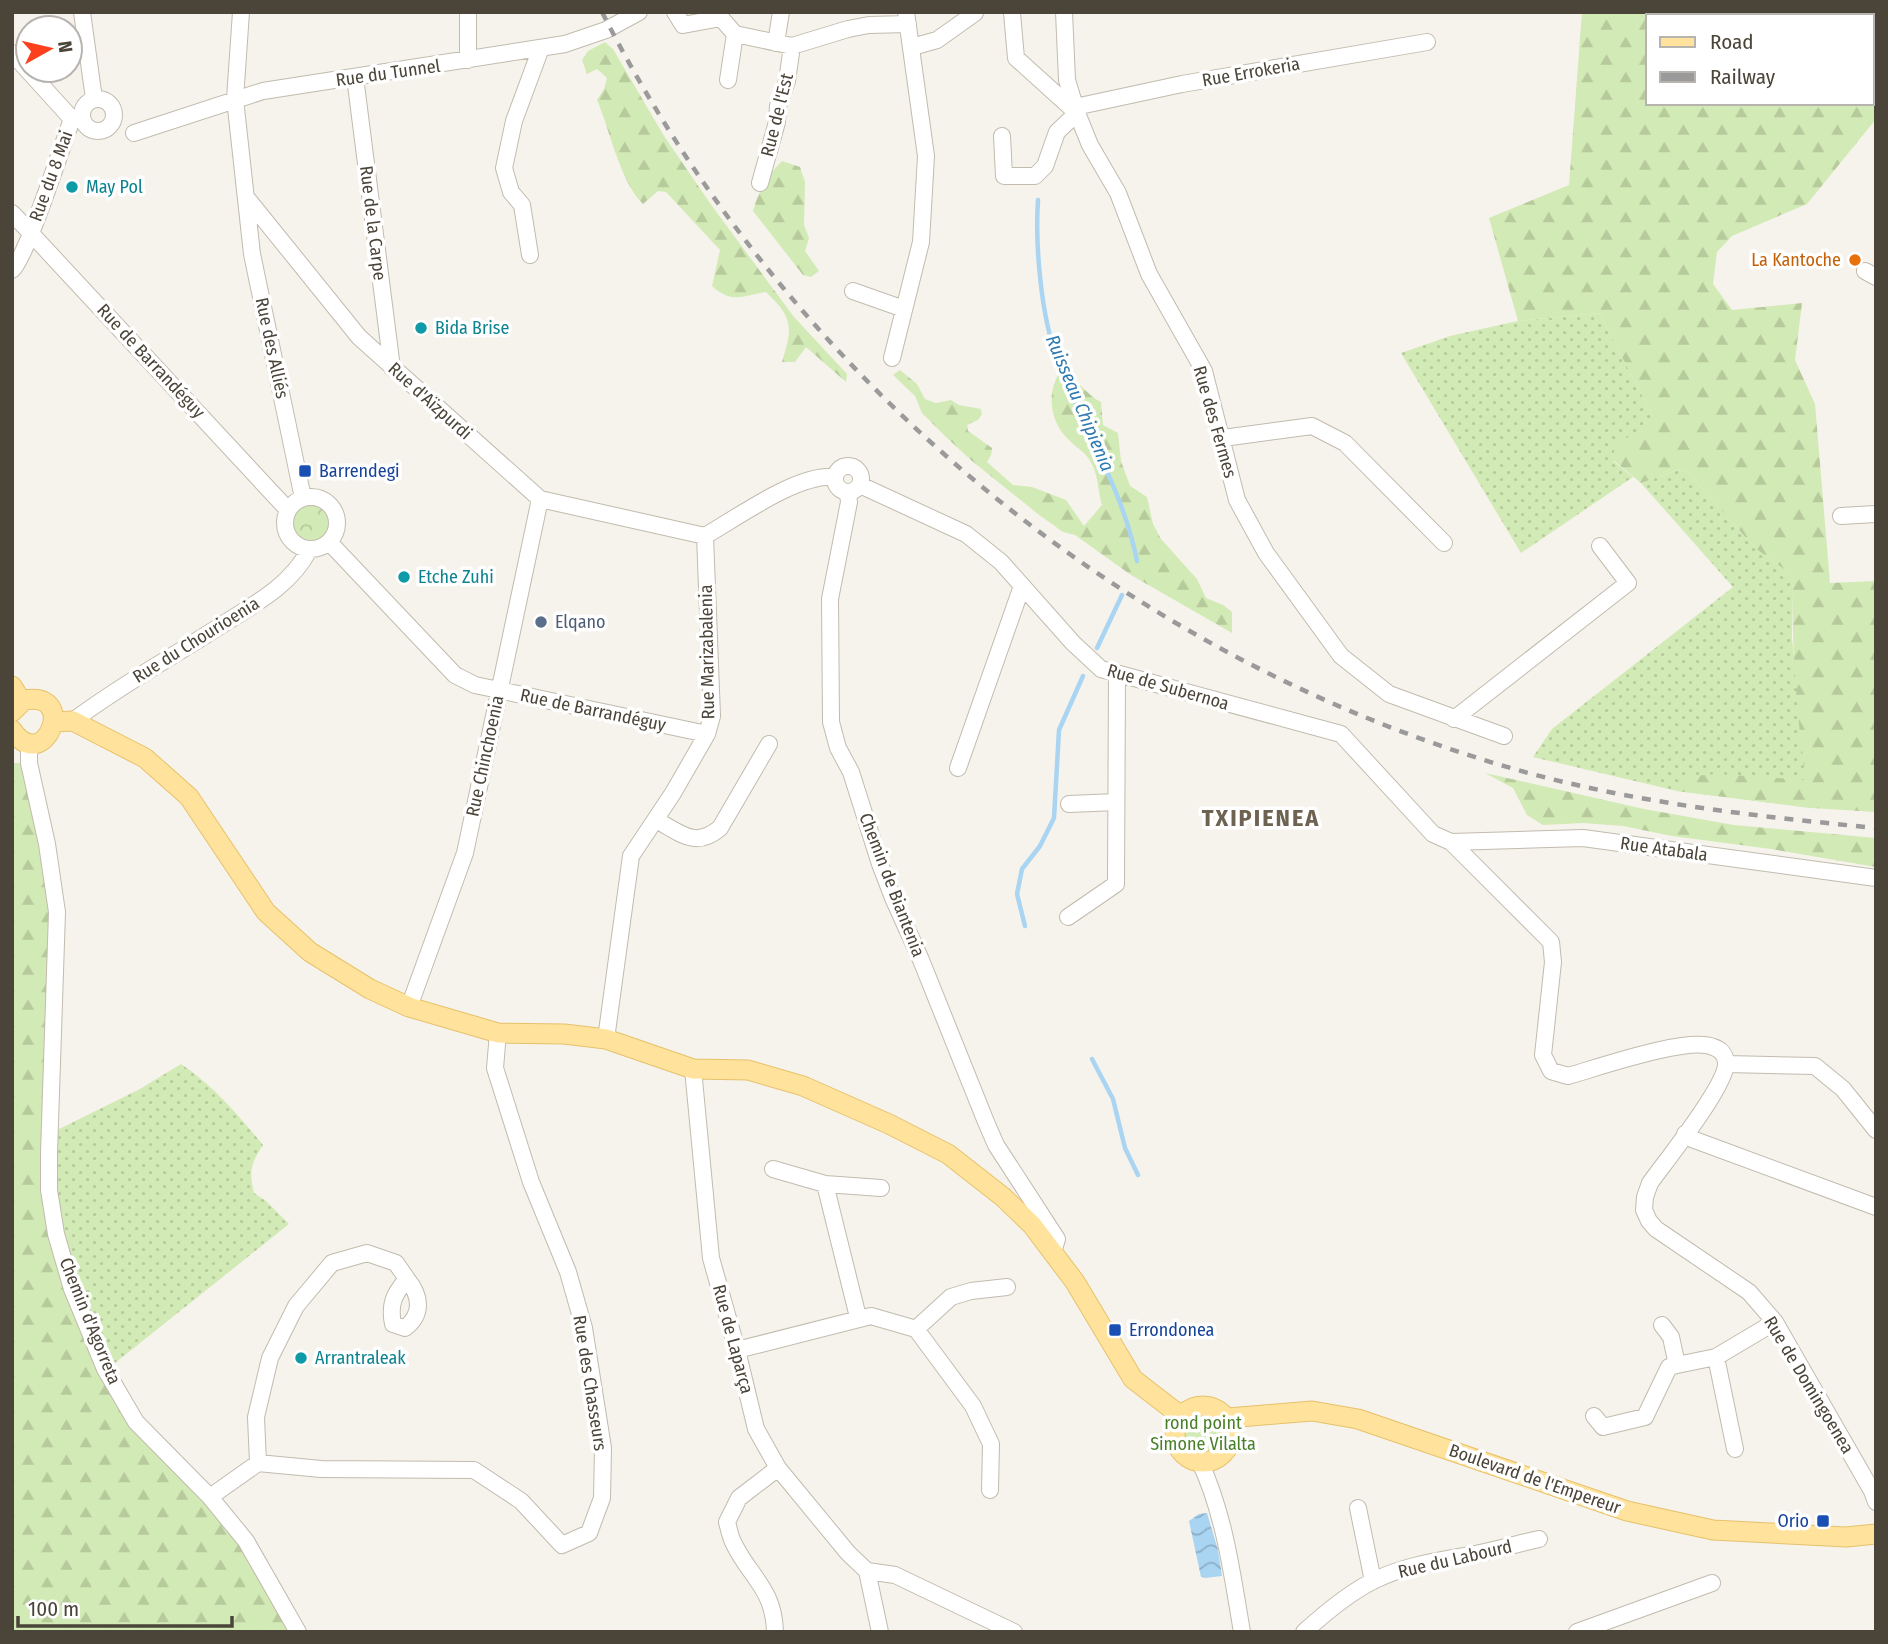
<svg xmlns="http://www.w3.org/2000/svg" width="1888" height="1644" viewBox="0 0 1888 1644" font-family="'Fira Sans Condensed',sans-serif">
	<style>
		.grass { fill: url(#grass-dots) }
		.forest { fill: url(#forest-firs); fill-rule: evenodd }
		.park { fill: url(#park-crowns) }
		.water { fill: url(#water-waves) }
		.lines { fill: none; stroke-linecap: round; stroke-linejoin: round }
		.stream { stroke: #a9d4f2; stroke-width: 4.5 }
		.minor-casing { stroke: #c2bbae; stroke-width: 18 }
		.major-casing { stroke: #e6c16a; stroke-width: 21 }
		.minor { stroke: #fff; stroke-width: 16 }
		.major { stroke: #ffe39c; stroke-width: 19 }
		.rail { stroke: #9a9a9a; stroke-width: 4.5; stroke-dasharray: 9 9; stroke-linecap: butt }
		.culture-dot { fill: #0f9aa8; stroke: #fff; stroke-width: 2.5 }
		.food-dot { fill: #e8710a; stroke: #fff; stroke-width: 2.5 }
		.transit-dot { fill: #1a4fb4; stroke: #fff; stroke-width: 2.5 }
		.service-dot { fill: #5c6f8a; stroke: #fff; stroke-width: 2.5 }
		.labels { text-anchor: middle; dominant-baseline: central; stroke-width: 7; stroke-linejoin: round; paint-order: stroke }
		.street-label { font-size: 18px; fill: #4b4439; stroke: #fff }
		.culture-label { font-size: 18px; fill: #0d838f; stroke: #fff; text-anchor: start }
		.food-label { font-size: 18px; fill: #c56008; stroke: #fff; text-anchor: end }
		.transit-label { font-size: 18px; fill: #164399; stroke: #fff; text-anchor: start }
		.service-label { font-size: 18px; fill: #4e5e75; stroke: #fff; text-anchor: start }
		.park-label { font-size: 18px; fill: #4a7f2a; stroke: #fff }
		.water-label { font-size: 19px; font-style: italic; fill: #2e7ab2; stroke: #fff }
		.district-label { font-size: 24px; font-weight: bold; letter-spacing: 2px; fill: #6e6250; stroke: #fff }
	</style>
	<defs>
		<pattern id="grass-dots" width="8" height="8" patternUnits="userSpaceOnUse" patternTransform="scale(1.75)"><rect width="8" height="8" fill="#d2eab5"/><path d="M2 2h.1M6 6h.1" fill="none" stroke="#b6ca9c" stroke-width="1.8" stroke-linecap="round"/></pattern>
		<pattern id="forest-firs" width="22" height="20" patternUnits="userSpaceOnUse" patternTransform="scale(1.75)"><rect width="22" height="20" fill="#d2eab5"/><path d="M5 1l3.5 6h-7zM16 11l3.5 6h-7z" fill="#b6ca9c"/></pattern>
		<pattern id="park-crowns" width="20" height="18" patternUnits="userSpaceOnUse" patternTransform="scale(1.75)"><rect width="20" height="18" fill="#d2eab5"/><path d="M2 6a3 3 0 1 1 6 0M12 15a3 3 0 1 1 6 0" fill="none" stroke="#b6ca9c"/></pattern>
		<pattern id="water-waves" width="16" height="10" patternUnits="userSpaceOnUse" patternTransform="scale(1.75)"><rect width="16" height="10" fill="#a9d4f2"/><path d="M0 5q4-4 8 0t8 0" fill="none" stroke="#8caec5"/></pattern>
	</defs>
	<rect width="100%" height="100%" fill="#f6f3ec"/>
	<path class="grass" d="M 1599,313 L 1655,420 L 1613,461 L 1633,477 L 1521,553 L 1401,353 L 1450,336 L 1518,321 Z
		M 1684,468 L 1755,548 L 1792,575 L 1792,639 L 1811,808 L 1677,791 L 1533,757 L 1552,729 L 1733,587 L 1641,483 Z
		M 181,1064 C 214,1086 238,1115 263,1145 C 250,1165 249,1171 254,1193 L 266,1201 L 289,1224 L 115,1363 L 91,1317 L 62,1229 L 49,1134 L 140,1089 Z
		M1175 1434a28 28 0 1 1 56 0a28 28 0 1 1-56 0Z"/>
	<path class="forest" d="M 1582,12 L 1876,12 L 1876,119 L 1807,204 L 1732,236 L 1717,252 L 1713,284 L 1732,310 L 1802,303 L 1795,360 L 1815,404 L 1830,583 L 1876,581 L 1876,812 L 1811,808 L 1677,791 L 1681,777 L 1717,774 L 1806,780 C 1796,712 1792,644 1792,575 L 1755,548 L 1684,468 L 1641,483 L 1613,460 L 1615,445 L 1655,420 L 1599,313 L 1518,321 L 1489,218 L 1569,185 ZM 1648,16 L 1872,16 L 1872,103 L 1648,103 Z
		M 605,42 L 613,49 L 664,136 L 712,206 L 794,317 L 847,374 L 846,382 L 806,347 L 795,362 L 782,362 C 793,326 793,318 766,292 C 742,296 732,304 712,286 L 720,250 L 666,192 L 658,191 L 643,204 C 620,182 610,130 597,100 L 604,89 L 607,78 L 597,69 L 587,74 L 582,60 L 588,51 Z
		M 782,161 L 800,167 L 805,182 L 804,225 L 809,238 L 805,251 L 819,271 L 811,277 L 803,275 L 753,211 C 759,190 767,176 782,161 Z
		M 1063,367 C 1077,379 1085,394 1101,402 L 1103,425 L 1118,433 L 1121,461 L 1130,486 L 1147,497 L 1153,524 L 1161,539 L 1197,579 L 1206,598 L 1223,605 L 1232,612 L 1232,633 L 1131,575 L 1075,535 L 1063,532 L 1038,514 L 972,461 L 946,437 L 922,413 L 915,396 L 893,375 L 900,370 L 917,384 L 925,399 L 936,403 L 951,400 L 959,405 L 981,409 L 982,414 L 978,420 L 967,425 L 968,431 L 992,448 L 991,455 L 987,462 L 1013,485 L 1032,487 L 1066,500 L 1084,526 L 1102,505 C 1097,487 1099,475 1089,459 C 1084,451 1075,447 1069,440 C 1048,420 1046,390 1063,367 Z
		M 12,763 L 29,763 L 57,912 L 56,1234 L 136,1422 L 210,1497 L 298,1632 L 12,1632 Z
		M 1485,773 L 1644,809 L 1734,825 L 1876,838 L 1876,867 L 1771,849 L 1672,836 L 1623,826 L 1583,823 L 1543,825 L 1527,815 L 1513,788 Z"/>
	<path class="park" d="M293 523a19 19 0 1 1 38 0a19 19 0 1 1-38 0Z"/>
	<path class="water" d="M 1207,1513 L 1218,1550 L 1222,1576 L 1205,1578 L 1201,1577 L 1189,1521 L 1199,1514 Z"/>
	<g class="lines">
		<path class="stream" d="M 1038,200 C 1035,245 1041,316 1057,358 C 1082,428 1122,486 1137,561
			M 1097,648 L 1122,595
			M 1025,926 L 1017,894 L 1022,869 L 1040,846 L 1054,818 L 1059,730 L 1083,676
			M 1092,1059 L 1113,1099 L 1125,1148 L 1138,1175"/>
		<g class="minor-casing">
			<path id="minor" d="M 82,12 L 94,99
				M 241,12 L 235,99 L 252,254 L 303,498
				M 468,12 L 468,60
				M 675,12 L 683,25 L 721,18 L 735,34 L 792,46 L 848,29 L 869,25 L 908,24
				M 1064,12 L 1067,80 L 1077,113 L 1090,145 L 1118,193 L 1149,274 L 1204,371 L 1237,500 L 1266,553 L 1341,656 L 1389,694 L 1504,736
				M 776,43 L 781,12
				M 912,47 L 937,40 L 975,13
				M 12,53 L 72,119 L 82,117
				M 355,77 L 392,368
				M 728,80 L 735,34
				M82 115a16 16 0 1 1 32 0a16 16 0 1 1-32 0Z
				M 1075,107 L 1182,84 L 1427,42
				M 134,133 L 263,91 L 565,44 L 606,30 L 639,12
				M 1002,136 L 1004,176 L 1035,176 L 1045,166 L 1057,132 L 1077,113 L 1016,58 L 1012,13
				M 760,183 L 777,122 L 778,106 L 787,81 L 792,46
				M 246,197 L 359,337 L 540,499 L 705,536 C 738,517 797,474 834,477
				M 12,213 L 288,510
				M 530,255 L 522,205 L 511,192 L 504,168 L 514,121 L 541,48
				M 12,270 C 26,259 63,143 72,119
				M 1865,271 L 1876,277
				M 853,291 L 904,309
				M 892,358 L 921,242 L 926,156 L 906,12
				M 1223,438 L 1312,426 L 1345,443 L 1444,543
				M835 479a13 13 0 1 1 26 0a13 13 0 1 1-26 0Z
				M 860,485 L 966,534 L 1001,562 L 1073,643 L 1101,669 L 1341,734 L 1433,834 L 1451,842 L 1551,942 L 1553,962 L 1543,1055 L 1551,1071 L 1568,1076 C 1597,1068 1688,1036 1713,1047 C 1720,1049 1725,1054 1726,1062 C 1728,1084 1665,1162 1650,1183 L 1645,1197 L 1644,1210 L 1649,1221 L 1656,1229 L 1749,1292 L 1775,1322 L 1872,1491 L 1876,1502
				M 848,493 L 849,502 L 830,599 L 831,722 L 838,748 L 851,772 L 880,864 L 893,898 L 921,960 L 986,1122 L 996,1145 L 1057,1239 L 1053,1252
				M285 523a26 26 0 1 1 52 0a26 26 0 1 1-52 0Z
				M 1841,516 L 1876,514
				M 329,542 L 455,675 L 475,685 L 707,734
				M 1454,719 L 1628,583 L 1600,546
				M 73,721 C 119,686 169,659 217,628 C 251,606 290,587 309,550
				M 29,743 L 29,763 L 47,844 L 57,912 L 49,1153 L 49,1190 L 56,1234 L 72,1289 L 105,1369 L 136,1422 L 210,1497 L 246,1541 L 298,1632
				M 958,768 L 1022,586
				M 1069,804 L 1116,802
				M 656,820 C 681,833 695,849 720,828 L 769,744
				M 1451,842 L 1583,838 L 1876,878
				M 1068,917 L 1116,884 L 1117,675
				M 409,1007 L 465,853 L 540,499
				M 606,1039 L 631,856 L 673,793 L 707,734 L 712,716 L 705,536
				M 1727,1064 L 1815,1066 L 1843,1089 L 1876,1130
				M 693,1069 L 711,1258 L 737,1350 L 756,1429 L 778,1468 L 848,1553 L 867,1571
				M 1685,1134 L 1692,1139 L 1876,1207
				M 773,1169 L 825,1184 L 881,1188
				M 825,1184 L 858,1317
				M 916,1329 L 951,1297 L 971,1291 L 1007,1287
				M 737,1350 L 871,1316 L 916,1329 L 973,1406 L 991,1444 L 990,1490
				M 1716,1357 L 1775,1322
				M 1677,1365 L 1716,1357 L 1735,1449
				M 1594,1416 L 1603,1427 L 1645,1417 L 1669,1367 L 1677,1365 L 1671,1337 L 1662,1325
				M 1200,1462 C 1225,1516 1232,1574 1242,1632
				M 258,1463 L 256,1417 L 270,1358 L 296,1306 L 332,1263 L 367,1253 L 396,1263 L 407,1279 C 394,1294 389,1304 393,1324 L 405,1328 C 423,1314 421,1296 407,1279
				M 210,1497 L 258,1463 L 321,1469 L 474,1470 L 521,1501 L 562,1545 L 589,1533 L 602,1498 L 603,1448 L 584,1328 L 568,1272 L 531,1182 L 495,1068 L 498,1033
				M 1358,1508 L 1373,1581
				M 867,1571 L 895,1575 L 1014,1632
				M 867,1571 L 880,1632
				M 775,1632 C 774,1589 750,1577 734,1544 C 730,1537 729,1529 727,1522 L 739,1498 L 778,1468
				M 1304,1632 C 1325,1613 1350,1592 1375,1580 C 1409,1564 1439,1561 1475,1554 C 1496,1550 1517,1544 1539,1539
				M 1577,1632 L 1712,1583"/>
		</g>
		<g class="major-casing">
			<path id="major" d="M 12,686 L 22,702
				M 12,712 L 24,700 C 80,690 44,777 12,730
				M 54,722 L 73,721 L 145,758 L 189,797 L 266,912 L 310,952 L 370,989 L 409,1007 L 498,1033 L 564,1034 L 606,1039 L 693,1069 L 748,1070 L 803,1086 L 889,1124 L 948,1154 L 1003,1197 L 1032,1225 L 1075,1282 L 1133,1379 L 1181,1416
				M1175 1434a28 28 0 1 1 56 0a28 28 0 1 1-56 0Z
				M 1228,1418 L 1312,1411 L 1358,1419 L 1627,1511 L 1713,1530 L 1846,1537 L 1876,1534"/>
		</g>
		<use href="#minor" class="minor"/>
		<use href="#major" class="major"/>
		<path class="rail" d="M 602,12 C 787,377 1121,656 1514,769 C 1633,803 1754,816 1876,828"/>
	</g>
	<g class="culture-dot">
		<circle cx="72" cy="187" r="7"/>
		<circle cx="421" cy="328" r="7"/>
		<circle cx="404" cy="577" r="7"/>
		<circle cx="301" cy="1358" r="7"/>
	</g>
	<circle class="food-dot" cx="1855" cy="260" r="7"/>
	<g class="transit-dot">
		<rect x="298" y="464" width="14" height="14" rx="3.5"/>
		<rect x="1108" y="1323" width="14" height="14" rx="3.5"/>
		<rect x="1816" y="1514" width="14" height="14" rx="3.5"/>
	</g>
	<circle class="service-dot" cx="541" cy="622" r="7"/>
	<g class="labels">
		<g class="street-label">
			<text transform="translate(1251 72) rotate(-10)">Rue Errokeria</text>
			<text transform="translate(388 73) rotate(-8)">Rue du Tunnel</text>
			<text transform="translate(777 115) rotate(-76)">Rue de l'Est</text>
			<text transform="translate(51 176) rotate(-70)">Rue du 8 Mai</text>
			<text transform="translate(373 223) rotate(83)">Rue de la Carpe</text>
			<text transform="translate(272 348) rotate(78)">Rue des Alliés</text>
			<text transform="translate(151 361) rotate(47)">Rue de Barrandéguy</text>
			<text transform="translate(430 401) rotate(42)">Rue d'Aïzpurdi</text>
			<text transform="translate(1215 422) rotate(74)">Rue des Fermes</text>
			<text transform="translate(196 640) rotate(-32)">Rue du Chourioenia</text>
			<text transform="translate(707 652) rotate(-91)">Rue Marizabalenia</text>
			<text transform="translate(1168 687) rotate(16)">Rue de Subernoa</text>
			<text transform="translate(593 710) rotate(12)">Rue de Barrandéguy</text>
			<text transform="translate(485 756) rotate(-78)">Rue Chinchoenia</text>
			<text transform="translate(1664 849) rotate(8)">Rue Atabala</text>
			<text transform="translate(892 885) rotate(69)">Chemin de Biantenia</text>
			<text transform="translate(90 1321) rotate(68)">Chemin d'Agorreta</text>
			<text transform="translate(733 1339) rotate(75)">Rue de Laparça</text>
			<text transform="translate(590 1383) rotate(81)">Rue des Chasseurs</text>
			<text transform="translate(1809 1385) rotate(59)">Rue de Domingoenea</text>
			<text transform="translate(1535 1479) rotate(19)">Boulevard de l'Empereur</text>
			<text transform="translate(1455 1559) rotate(-13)">Rue du Labourd</text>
		</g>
		<g class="culture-label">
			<text x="86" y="187">May Pol</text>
			<text x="435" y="328">Bida Brise</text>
			<text x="418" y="577">Etche Zuhi</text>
			<text x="315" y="1358">Arrantraleak</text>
		</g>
		<g class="food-label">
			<text x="1841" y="260">La Kantoche</text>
		</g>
		<g class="transit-label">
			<text x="319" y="471">Barrendegi</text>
			<text x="1129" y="1330">Errondonea</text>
			<text x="1809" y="1521" text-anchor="end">Orio</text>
		</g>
		<g class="service-label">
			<text x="555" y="622">Elqano</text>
		</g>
		<g class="park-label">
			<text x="1203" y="1423">rond point<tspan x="1203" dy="21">Simone Vilalta</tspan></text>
		</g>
		<g class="water-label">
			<text transform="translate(1080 403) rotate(67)">Ruisseau Chipienia</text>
		</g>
		<g class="district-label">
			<text x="1261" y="818">TXIPIENEA</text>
		</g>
	</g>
	<rect width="1888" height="1644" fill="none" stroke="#4b4439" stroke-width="28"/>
	<rect x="1646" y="14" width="228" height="91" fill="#ffffff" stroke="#b7b4b0" stroke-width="2"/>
	<rect x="1660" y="37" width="35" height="10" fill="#ffe39c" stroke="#b7b4b0" stroke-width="2"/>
	<text x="1710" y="49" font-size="21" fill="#4b4439">Road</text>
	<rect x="1660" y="72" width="35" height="10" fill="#9a9a9a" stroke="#b7b4b0" stroke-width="2"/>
	<text x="1710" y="84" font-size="21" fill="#4b4439">Railway</text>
	<g transform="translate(49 49) rotate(82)"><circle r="33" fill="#ffffff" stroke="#b7b4b0" stroke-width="2"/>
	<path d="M0-5L12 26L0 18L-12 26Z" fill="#fc3f1d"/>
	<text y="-10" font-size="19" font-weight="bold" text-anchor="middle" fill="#4b4439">N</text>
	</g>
	<path d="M18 1616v10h214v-10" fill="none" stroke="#4b4439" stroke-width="3.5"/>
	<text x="28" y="1616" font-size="21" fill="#4b4439" stroke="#ffffff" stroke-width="5" paint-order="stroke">100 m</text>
</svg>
